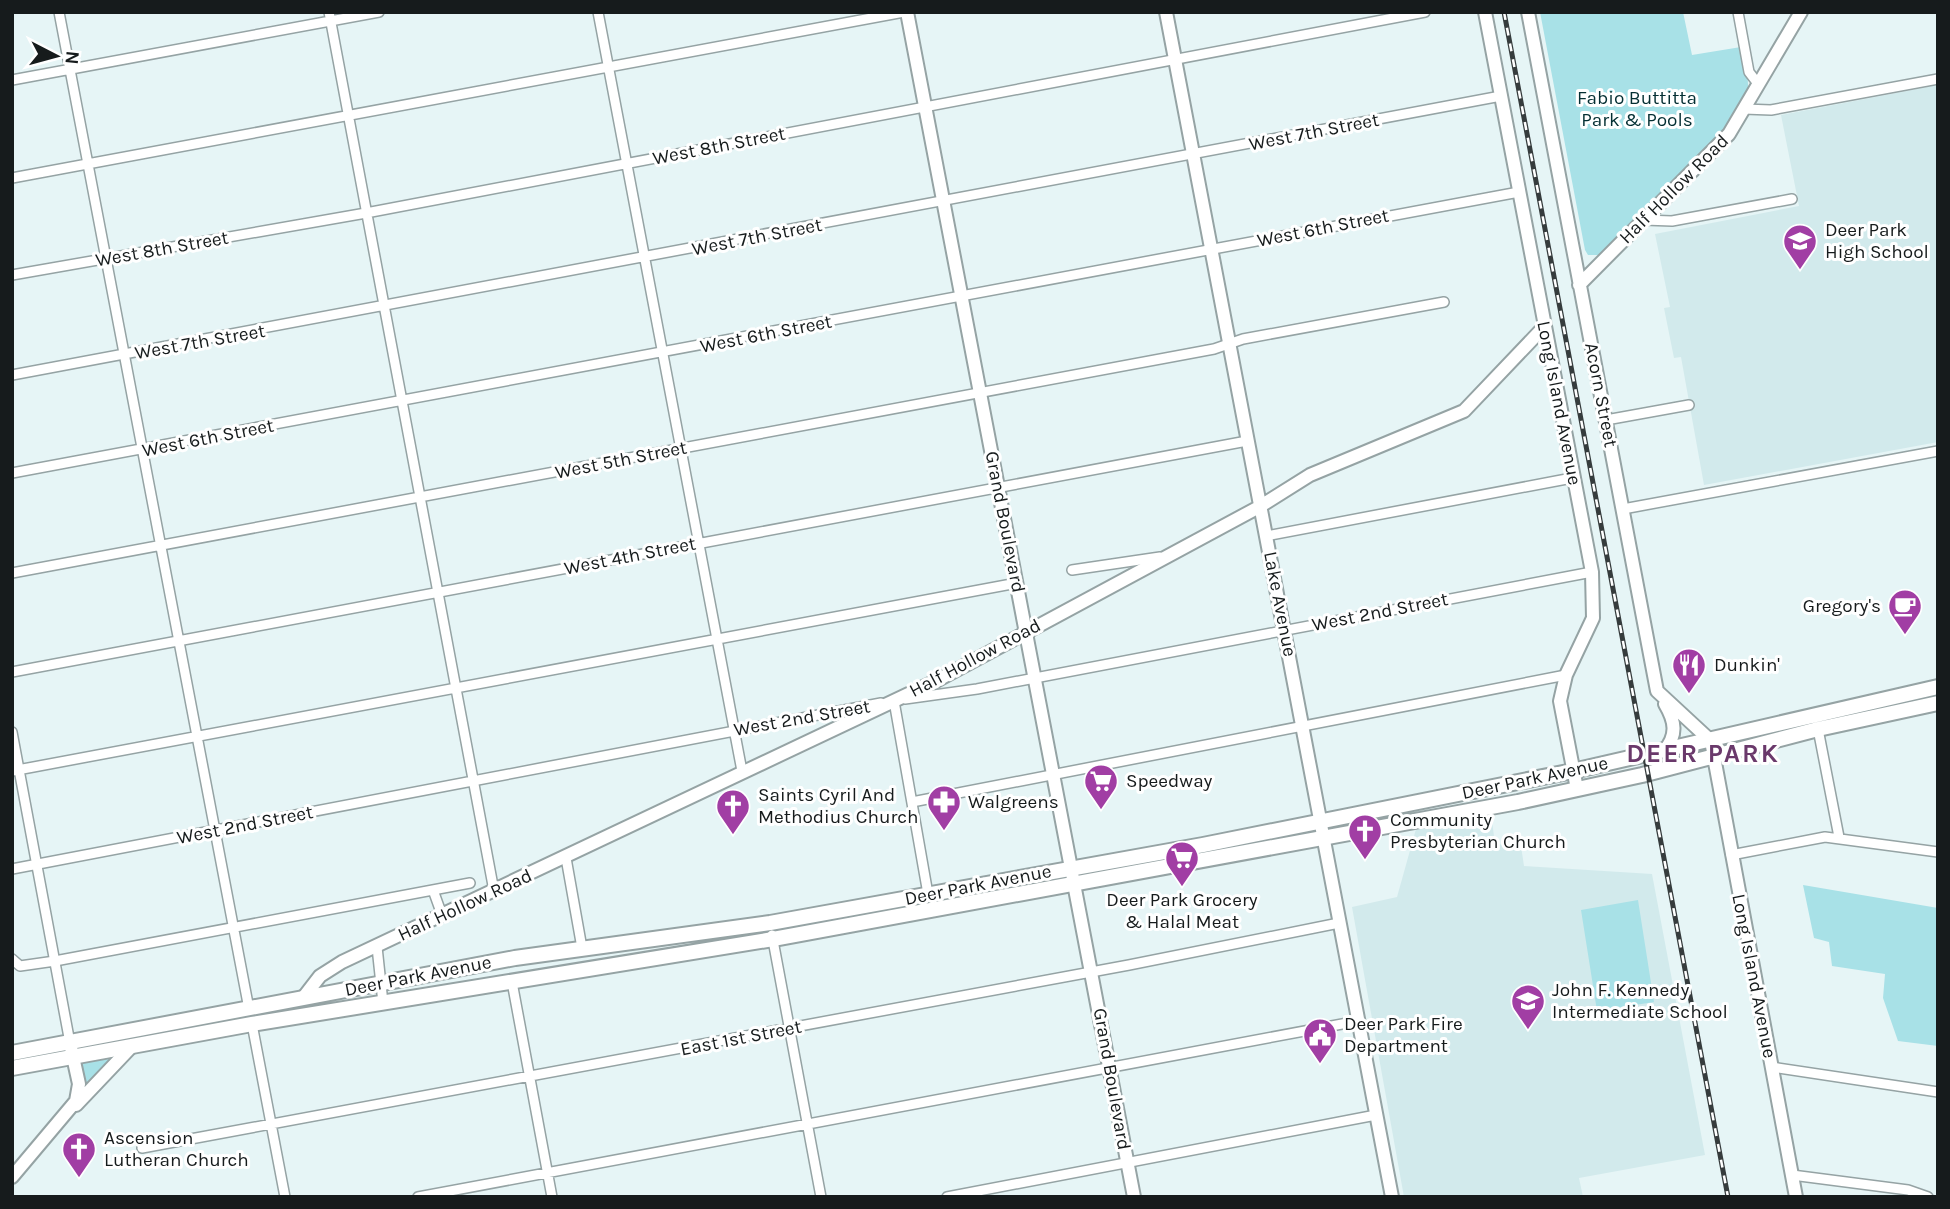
<svg xmlns="http://www.w3.org/2000/svg" width="1950" height="1209" viewBox="0 0 1950 1209" font-family="Karla,sans-serif">
	<style>
		.built { fill: #d2eaec }
		.green { fill: #a8e1e7 }
		.lines { fill: none; stroke-linecap: round; stroke-linejoin: round }
		.street-casing { stroke: #95a3a4; stroke-width: 12 }
		.secondary-casing { stroke: #95a3a4; stroke-width: 16 }
		.primary-casing { stroke: #95a3a4; stroke-width: 18 }
		.street { stroke: #fff; stroke-width: 9 }
		.secondary { stroke: #fff; stroke-width: 12 }
		.primary { stroke: #fff; stroke-width: 14 }
		.rail-casing { stroke: #363c3d; stroke-width: 5 }
		.rail { stroke: #fff; stroke-width: 2.5; stroke-dasharray: 8; stroke-linecap: butt }
		.labels { text-anchor: middle; dominant-baseline: central; stroke-width: 6; stroke-linejoin: round; paint-order: stroke }
		.park-label { font-size: 19px; fill: #042f33; stroke: #fff }
		.street-label { font-size: 19px; fill: #161b1c; stroke: #fff }
		.poi-label { font-size: 19px; fill: #161b1c; stroke: #fff; text-anchor: start }
		.district-label { font-size: 26px; font-weight: bold; letter-spacing: 2px; fill: #6a396b; stroke: #fff }
	</style>
	<rect width="100%" height="100%" fill="#e6f5f6"/>
	<path class="built" d="M 1938,85 L 1938,442 L 1704,485 L 1681,357 L 1674,358 L 1664,308 L 1670,307 L 1655,234 L 1799,206 L 1781,115 Z
		M 1491,813 L 1495,844 L 1521,846 L 1524,866 L 1652,874 L 1705,1155 L 1579,1178 L 1583,1197 L 1404,1197 L 1352,907 L 1397,897 L 1416,829 Z"/>
	<path class="green" d="M 1540,12 L 1683,12 L 1692,55 L 1741,47 C 1743,59 1751,82 1747,94 C 1733,133 1633,225 1599,255 L 1588,255 L 1585,250 Z
		M 1803,885 L 1938,908 L 1938,1046 L 1898,1041 L 1883,998 L 1885,974 L 1832,966 L 1829,942 L 1814,938 Z
		M 1638,900 L 1654,1002 L 1597,1011 L 1581,910 Z
		M 116,1056 L 85,1090 L 82,1063 Z"/>
	<g class="lines">
		<g class="street-casing">
			<path id="street" d="M 59,12 L 249,1009
				M 329,12 L 494,891
				M 598,12 L 742,771
				M 1738,12 L 1749,72 L 1759,85
				M 12,80 L 379,12
				M 1744,109 L 1771,110 L 1938,79
				M 12,178 L 904,12
				M 1644,220 L 1672,221 L 1792,199
				M 12,275 L 366,213 L 1425,12
				M 12,375 L 1501,96
				M 1606,420 L 1689,405
				M 12,473 L 1519,192
				M 1623,509 L 1938,451
				M 1266,536 L 1572,478
				M 1072,570 L 1160,557
				M 12,573 L 1214,349 L 1243,339 L 1444,302
				M 12,672 L 1247,441
				M 905,699 L 977,689 L 1592,572
				M 894,701 L 928,894
				M 1818,729 L 1839,837
				M 12,732 L 70,1043
				M 12,771 L 1017,583
				M 912,802 L 1566,675
				M 1731,855 L 1825,837 L 1938,852
				M 566,858 L 582,948
				M 12,869 L 881,703
				M 433,890 L 442,915
				M 772,935 L 821,1197
				M 377,947 L 383,1003
				M 12,959 L 20,966 L 55,961 L 470,883
				M 512,982 L 552,1197
				M 252,1024 L 285,1197
				M 1771,1067 L 1938,1092
				M 142,1148 L 1129,965 L 1339,923
				M 1792,1175 L 1908,1190 L 1928,1197
				M 418,1197 L 1358,1021
				M 947,1197 L 1376,1115"/>
		</g>
		<g class="secondary-casing">
			<path id="secondary" d="M 907,12 L 1134,1197
				M 1166,12 L 1392,1197
				M 1485,12 L 1592,572 L 1593,618 L 1566,675 L 1560,701 L 1577,789
				M 1528,12 L 1657,691 L 1711,741 L 1796,1197
				M 1579,285 L 1729,134 L 1801,12
				M 1664,751 C 1678,735 1675,721 1665,704
				M 303,998 L 320,976 L 342,962 L 936,681 L 1259,507 L 1310,475 L 1464,411 L 1544,327
				M 76,1105 L 133,1045
				M 12,1177 L 76,1101 L 79,1084 L 70,1043"/>
		</g>
		<g class="primary-casing">
			<path id="primary" d="M 12,1053 L 515,958 L 770,923 L 1203,845 L 1573,771 L 1938,687
				M 12,1068 L 252,1024 L 773,939 L 1518,802 L 1642,775 L 1818,729 L 1938,703"/>
		</g>
		<use href="#street" class="street"/>
		<use href="#secondary" class="secondary"/>
		<use href="#primary" class="primary"/>
		<g class="rail-casing">
			<path id="rail" d="M 1504,12 L 1728,1197"/>
		</g>
		<use href="#rail" class="rail"/>
	</g>
	<defs>
		<g id="school-pin" transform="scale(1.75)"><path d="M0 17L-7.5 6A9.5 9.5 0 1 1 7.5 6Z" fill="#a13ea4" stroke="#fff"/><path d="M0-5L7-2L0 1L-7-2ZM-4 1L0 2.5L4 1V4Q0 6-4 4Z" fill="#fff"/></g>
		<g id="cafe-pin" transform="scale(1.75)"><path d="M0 17L-7.5 6A9.5 9.5 0 1 1 7.5 6Z" fill="#a13ea4" stroke="#fff"/><path d="M-5.5-4.5H6V0H3Q3 3.5 0 3.5H-2.5Q-5.5 3.5-5.5 0ZM3-3.2v2h1.7v-2ZM-6 4.5H4V6H-6Z" fill="#fff"/></g>
		<g id="restaurant-pin" transform="scale(1.75)"><path d="M0 17L-7.5 6A9.5 9.5 0 1 1 7.5 6Z" fill="#a13ea4" stroke="#fff"/><path d="M-5-6h1v4h1v-4h1v4h1v-4h1v5L-1.5 .5V6h-2V.5L-5-1ZM5-6V6H3V1.5H1.5Q1.5-4 5-6Z" fill="#fff"/></g>
		<g id="supermarket-pin" transform="scale(1.75)"><path d="M0 17L-7.5 6A9.5 9.5 0 1 1 7.5 6Z" fill="#a13ea4" stroke="#fff"/><path d="M-6-5.5h2.5l.6 2H6L4.5 2H-2.5L-4.4-4H-6ZM-1.5 3.2a1.3 1.3 0 1 0 .1 0ZM3 3.2a1.3 1.3 0 1 0 .1 0Z" fill="#fff"/></g>
		<g id="pharmacy-pin" transform="scale(1.75)"><path d="M0 17L-7.5 6A9.5 9.5 0 1 1 7.5 6Z" fill="#a13ea4" stroke="#fff"/><path d="M-2-6h4v4h4v4h-4v4h-4v-4h-4v-4h4Z" fill="#fff"/></g>
		<g id="church-pin" transform="scale(1.75)"><path d="M0 17L-7.5 6A9.5 9.5 0 1 1 7.5 6Z" fill="#a13ea4" stroke="#fff"/><path d="M-1.2-6h2.4v3.5h3.3v2.4h-3.3V6h-2.4V-.1h-3.3v-2.4h3.3Z" fill="#fff"/></g>
		<g id="civic-pin" transform="scale(1.75)"><path d="M0 17L-7.5 6A9.5 9.5 0 1 1 7.5 6Z" fill="#a13ea4" stroke="#fff"/><path d="M-.6-6.5H3V-4.5H.6V-3L4-1V1h2V6H-6V1h2V-1L-.6-3ZM-1.2 2.5V6h2.4V2.5Z" fill="#fff"/></g>
	</defs>
	<g fill-rule="evenodd">
		<use href="#school-pin" x="1800" y="241"/>
		<use href="#cafe-pin" x="1905" y="606"/>
		<use href="#restaurant-pin" x="1689" y="665"/>
		<use href="#supermarket-pin" x="1101" y="781"/>
		<use href="#pharmacy-pin" x="944" y="802"/>
		<use href="#church-pin" x="733" y="806"/>
		<use href="#church-pin" x="1365" y="831"/>
		<use href="#supermarket-pin" x="1182" y="858"/>
		<use href="#school-pin" x="1528" y="1001"/>
		<use href="#civic-pin" x="1320" y="1035"/>
		<use href="#church-pin" x="79" y="1149"/>
	</g>
	<g class="labels">
		<g class="park-label">
			<text x="1637" y="98">Fabio Buttitta<tspan x="1637" dy="22">Park &amp; Pools</tspan></text>
		</g>
		<g class="street-label">
			<text transform="translate(1314 132) rotate(-11)">West 7th Street</text>
			<text transform="translate(719 146) rotate(-11)">West 8th Street</text>
			<text transform="translate(1674 189) rotate(-45)">Half Hollow Road</text>
			<text transform="translate(1323 228) rotate(-11)">West 6th Street</text>
			<text transform="translate(757 237) rotate(-11)">West 7th Street</text>
			<text transform="translate(162 249) rotate(-10)">West 8th Street</text>
			<text transform="translate(766 334) rotate(-11)">West 6th Street</text>
			<text transform="translate(200 342) rotate(-10)">West 7th Street</text>
			<text transform="translate(1601 395) rotate(79)">Acorn Street</text>
			<text transform="translate(1559 403) rotate(79)">Long Island Avenue</text>
			<text transform="translate(208 438) rotate(-11)">West 6th Street</text>
			<text transform="translate(621 460) rotate(-11)">West 5th Street</text>
			<text transform="translate(1005 522) rotate(79)">Grand Boulevard</text>
			<text transform="translate(630 556) rotate(-11)">West 4th Street</text>
			<text transform="translate(1280 604) rotate(79)">Lake Avenue</text>
			<text transform="translate(1380 612) rotate(-11)">West 2nd Street</text>
			<text transform="translate(975 658) rotate(-28)">Half Hollow Road</text>
			<text transform="translate(802 718) rotate(-10)">West 2nd Street</text>
			<text transform="translate(1535 778) rotate(-12)">Deer Park Avenue</text>
			<text transform="translate(245 825) rotate(-11)">West 2nd Street</text>
			<text transform="translate(978 885) rotate(-11)">Deer Park Avenue</text>
			<text transform="translate(465 905) rotate(-25)">Half Hollow Road</text>
			<text transform="translate(418 976) rotate(-11)">Deer Park Avenue</text>
			<text transform="translate(1754 976) rotate(79)">Long Island Avenue</text>
			<text transform="translate(741 1038) rotate(-11)">East 1st Street</text>
			<text transform="translate(1112 1079) rotate(80)">Grand Boulevard</text>
		</g>
		<g class="poi-label">
			<text x="1825" y="230">Deer Park<tspan x="1825" dy="22">High School</tspan></text>
			<text x="1881" y="606" text-anchor="end">Gregory's</text>
			<text x="1714" y="665">Dunkin'</text>
			<text x="1126" y="781">Speedway</text>
			<text x="758" y="795">Saints Cyril And<tspan x="758" dy="22">Methodius Church</tspan></text>
			<text x="968" y="802">Walgreens</text>
			<text x="1390" y="820">Community<tspan x="1390" dy="22">Presbyterian Church</tspan></text>
			<text x="1182" y="900" text-anchor="middle">Deer Park Grocery<tspan x="1182" dy="22">&amp; Halal Meat</tspan></text>
			<text x="1552" y="990">John F. Kennedy<tspan x="1552" dy="22">Intermediate School</tspan></text>
			<text x="1344" y="1024">Deer Park Fire<tspan x="1344" dy="22">Department</tspan></text>
			<text x="104" y="1138">Ascension<tspan x="104" dy="22">Lutheran Church</tspan></text>
		</g>
		<g class="district-label">
			<text x="1703" y="753">DEER PARK</text>
		</g>
	</g>
	<rect width="1950" height="1209" fill="none" stroke="#161b1c" stroke-width="28"/>
	<g transform="translate(56 56) rotate(96)" stroke="#ffffff" stroke-width="5" paint-order="stroke">
	<path d="M0-5L12 26L0 18L-12 26Z" fill="#161b1c"/>
	<text y="-10" font-size="19" font-weight="bold" text-anchor="middle" fill="#161b1c">N</text>
	</g>
</svg>
